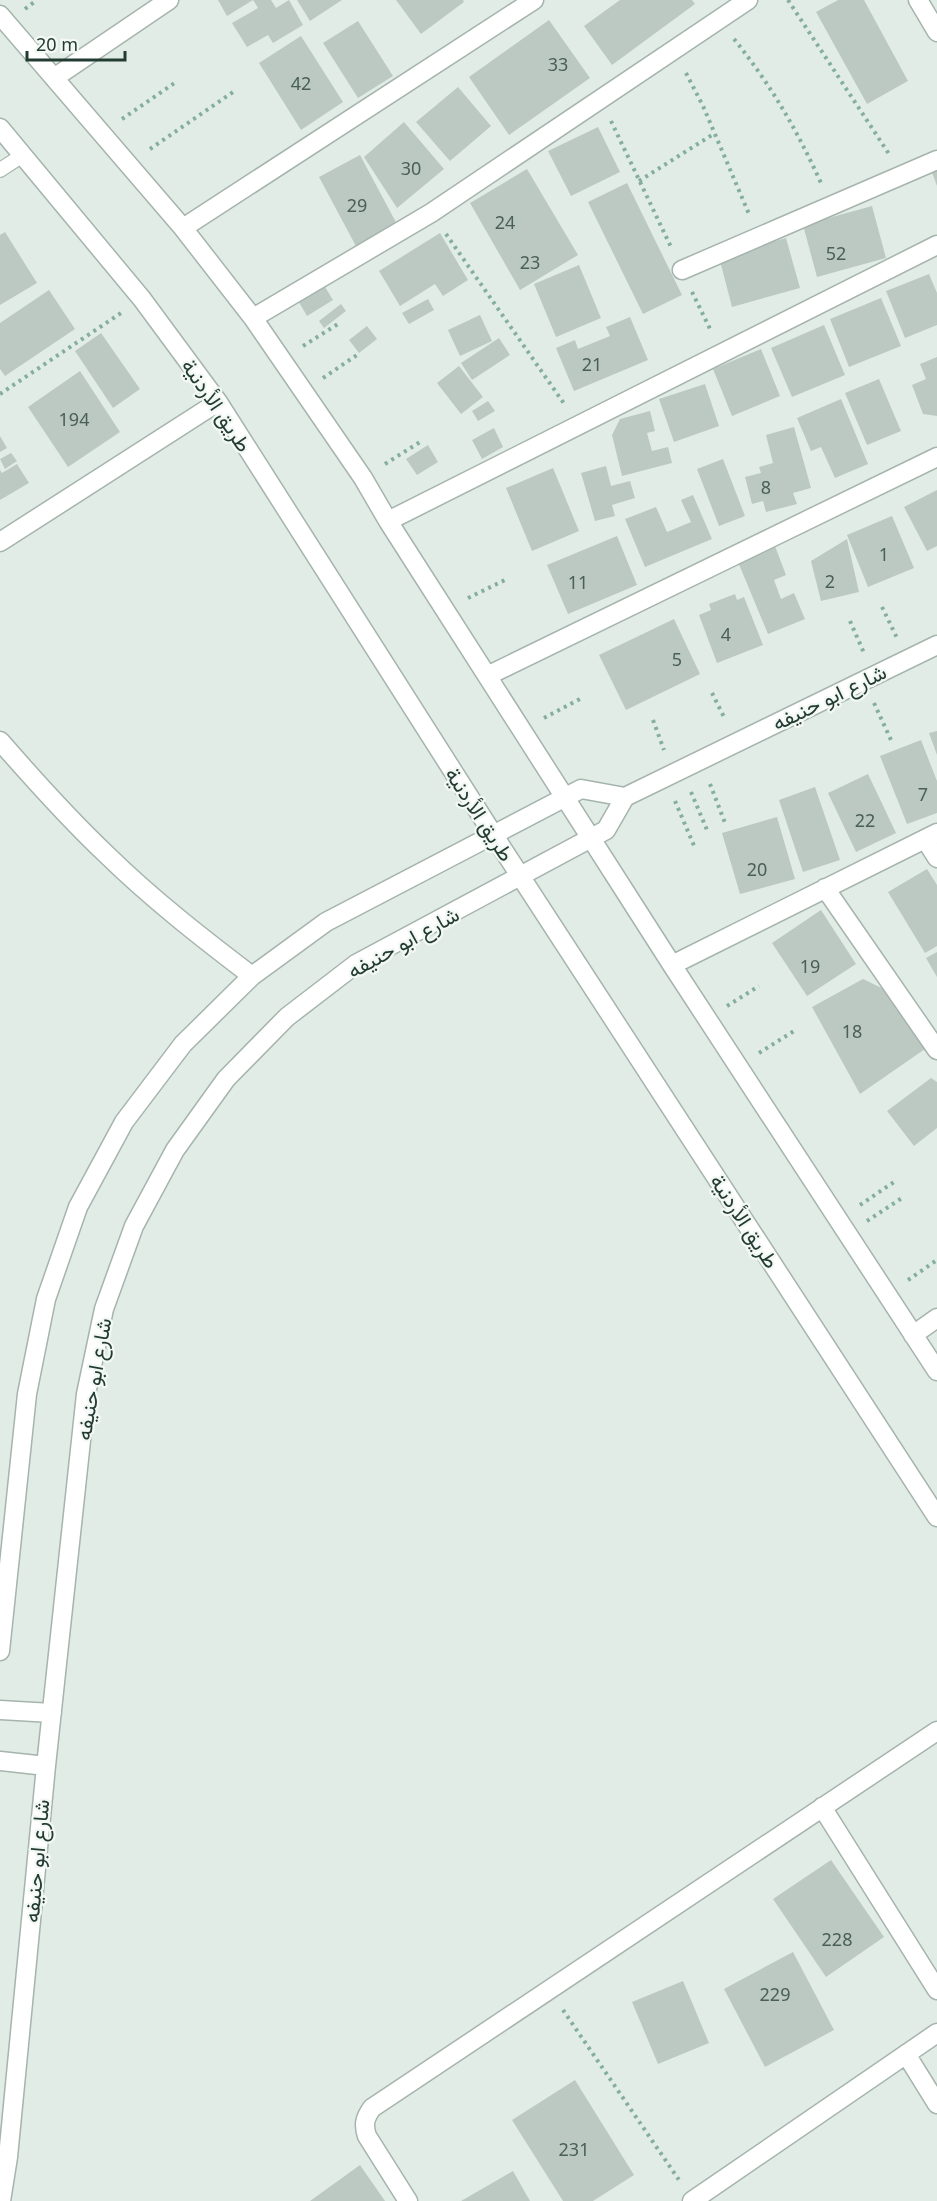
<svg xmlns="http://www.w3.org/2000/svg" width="937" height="2201" viewBox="0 0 937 2201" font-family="'Noto Sans',Vazirmatn,sans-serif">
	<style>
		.building { fill: #bbc9c2 }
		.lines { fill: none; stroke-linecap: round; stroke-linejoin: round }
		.service-casing { stroke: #a5b4ad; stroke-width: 16 }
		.minor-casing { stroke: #a5b4ad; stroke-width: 21 }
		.path { stroke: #84ae9d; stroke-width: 4; stroke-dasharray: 3 4.5; stroke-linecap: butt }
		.service { stroke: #fff; stroke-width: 14 }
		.minor { stroke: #fff; stroke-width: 18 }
		.labels { text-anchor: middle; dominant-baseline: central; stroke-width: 4.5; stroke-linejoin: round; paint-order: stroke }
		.number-label { font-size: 18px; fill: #495f57 }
		.street-label { font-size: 21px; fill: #233c33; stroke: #f3f8f5 }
	</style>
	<rect width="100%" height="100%" fill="#e2ece7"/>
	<path class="building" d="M 218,0 L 271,0 L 276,8 L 289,0 L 303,25 L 273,43 L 268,35 L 247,47 L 232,23 L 258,8 L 253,0 L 227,16 Z
		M 297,0 L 342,0 L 310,21 Z
		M 396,0 L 463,0 L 464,2 L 421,34 Z
		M 620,0 L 692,0 L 695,4 L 612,65 L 584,26 Z
		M 838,0 L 864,0 L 908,81 L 867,104 L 816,12 Z
		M 549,20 L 590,78 L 509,135 L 469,77 Z
		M 358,21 L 393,76 L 358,98 L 323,43 Z
		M 301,36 L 343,102 L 301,130 L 259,63 Z
		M 458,87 L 491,126 L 450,161 L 416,122 Z
		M 404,122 L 444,169 L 397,208 L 364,157 Z
		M 598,127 L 620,172 L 571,196 L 548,151 Z
		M 360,155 L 399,228 L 358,250 L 319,177 Z
		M 937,165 L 937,186 L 930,167 Z
		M 527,169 L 578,255 L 520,290 L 470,203 Z
		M 627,183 L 682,295 L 643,314 L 588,202 Z
		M 872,206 L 886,258 L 817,277 L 803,225 Z
		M 5,232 L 37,283 L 0,305 L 0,235 Z
		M 440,233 L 468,280 L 443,296 L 435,284 L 400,306 L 379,271 Z
		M 786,238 L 800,288 L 732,307 L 719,257 Z
		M 579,265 L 601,318 L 556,337 L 534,284 Z
		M 929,274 L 937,293 L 937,325 L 905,338 L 886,291 Z
		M 322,282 L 333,300 L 307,316 L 296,297 Z
		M 49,290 L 75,329 L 5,376 L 0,369 L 0,323 Z
		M 881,298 L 901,346 L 849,367 L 830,319 Z
		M 428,299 L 434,310 L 409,324 L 402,313 Z
		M 341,304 L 346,311 L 324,328 L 319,321 Z
		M 480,315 L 492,341 L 460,356 L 448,330 Z
		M 630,317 L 648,360 L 574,391 L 556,348 L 575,340 L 578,349 L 610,336 L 606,327 Z
		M 824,325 L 845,375 L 792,397 L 771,348 Z
		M 367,326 L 377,339 L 359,353 L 349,340 Z
		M 101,333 L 140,389 L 113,408 L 75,351 Z
		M 499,338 L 510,355 L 472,380 L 461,363 Z
		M 761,349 L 780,396 L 732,416 L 713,369 Z
		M 937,357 L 937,416 L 923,414 L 912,385 L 926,379 L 920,364 Z
		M 459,366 L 483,397 L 461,414 L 437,383 Z
		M 80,371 L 120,432 L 68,467 L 28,407 Z
		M 879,379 L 901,431 L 867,445 L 845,393 Z
		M 705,384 L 719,426 L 674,442 L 659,399 Z
		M 841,399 L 868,464 L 835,478 L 821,447 L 811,451 L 797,418 Z
		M 488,401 L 495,411 L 478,421 L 472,411 Z
		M 650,411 L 655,431 L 647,433 L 652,451 L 668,447 L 672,463 L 622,476 L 612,435 L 620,419 Z
		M 794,427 L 811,488 L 793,493 L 797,504 L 766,512 L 763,501 L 752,504 L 745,477 L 761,473 L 759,467 L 773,463 L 766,435 Z
		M 494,428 L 503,447 L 482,459 L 472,440 Z
		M 0,436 L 7,448 L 0,452 Z
		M 428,445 L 438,462 L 417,475 L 406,459 Z
		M 11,453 L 17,461 L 5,469 L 0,459 Z
		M 723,459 L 745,516 L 719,526 L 697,469 Z
		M 17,464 L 29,483 L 0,500 L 0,470 L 2,473 Z
		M 606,466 L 611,486 L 630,481 L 635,498 L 612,505 L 615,516 L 595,521 L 581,473 Z
		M 553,468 L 579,531 L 532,551 L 506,488 Z
		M 937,490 L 937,546 L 927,551 L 904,507 Z
		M 693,495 L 712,539 L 645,567 L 625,519 L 656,507 L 667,532 L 691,522 L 681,500 Z
		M 892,516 L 914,568 L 868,587 L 847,535 Z
		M 617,536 L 637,585 L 568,614 L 547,565 Z
		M 847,539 L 859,592 L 821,601 L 811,561 Z
		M 775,546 L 786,575 L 774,580 L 781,599 L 794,593 L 805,619 L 768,634 L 738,562 Z
		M 735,594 L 737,600 L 744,597 L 763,645 L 717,663 L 699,615 L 711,610 L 709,604 Z
		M 674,619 L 700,674 L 626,710 L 599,655 Z
		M 937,731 L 937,755 L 929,733 Z
		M 921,740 L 937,781 L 937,813 L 907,824 L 880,756 Z
		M 868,774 L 896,833 L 856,852 L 828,793 Z
		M 815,787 L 840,860 L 803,872 L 779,800 Z
		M 777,817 L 795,879 L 740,894 L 722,833 Z
		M 927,869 L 937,885 L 937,946 L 925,953 L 888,892 Z
		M 821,910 L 856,964 L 807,996 L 772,943 Z
		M 937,952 L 937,977 L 926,958 Z
		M 863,979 L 896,995 L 925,1049 L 860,1094 L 812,1007 Z
		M 931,1078 L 937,1082 L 937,1128 L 914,1146 L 887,1111 Z
		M 831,1860 L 884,1937 L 826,1977 L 773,1899 Z
		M 793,1952 L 834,2030 L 765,2067 L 724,1989 Z
		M 683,1981 L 709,2043 L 658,2064 L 632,2002 Z
		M 575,2080 L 634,2175 L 593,2201 L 563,2201 L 512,2120 Z
		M 360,2165 L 385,2201 L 310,2201 Z
		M 513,2171 L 530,2201 L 461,2201 Z"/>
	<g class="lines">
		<g class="service-casing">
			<path id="service" d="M 0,170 L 23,155"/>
		</g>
		<g class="minor-casing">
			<path id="minor" d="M 918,0 L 937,32
				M 0,15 L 183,228 L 253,318 L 363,478 L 388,521 L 672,965 L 937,1371
				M 54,78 L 169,0
				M 0,128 L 142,299 L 218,402 L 491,831 L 937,1517
				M 183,228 L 534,0
				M 682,270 L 937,160
				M 253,318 L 431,213 L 748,0
				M 388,521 L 937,245
				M 0,542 L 218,402
				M 487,676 L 937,457
				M 0,741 C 34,780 69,819 107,855 C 152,899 202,938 252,976
				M 925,839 L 937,858
				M 825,888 L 937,1050
				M 672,965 L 937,833
				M 913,1335 L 937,1318
				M 0,1651 L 27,1394 L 46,1299 L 78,1207 L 124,1122 L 183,1044 L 252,976 L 326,922 L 581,789 L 625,797
				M 0,1710 L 52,1713
				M 0,1761 L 46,1766
				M 822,1807 L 937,1990
				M 906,2054 L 937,2104
				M 1,2201 L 8,2157 L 46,1766 L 86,1394 L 104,1309 L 134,1226 L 175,1150 L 226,1079 L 287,1017 L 356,964 L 606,830 L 625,797 L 937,645
				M 408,2201 L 367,2136 C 363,2124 365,2118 372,2108 L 937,1731
				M 692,2201 L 937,2033"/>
		</g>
		<path class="path" d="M 788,0 L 889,154
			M 25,9 L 37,0
			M 734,39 C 771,85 797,130 821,183
			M 686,73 L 703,106 L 749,214
			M 122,119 L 176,82
			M 611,121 L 671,247
			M 150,149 L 233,92
			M 639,181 L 715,133
			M 446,234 L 565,405
			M 692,292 L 711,331
			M 303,346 L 338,324
			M 323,378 L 357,355
			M 0,394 L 121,313
			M 385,464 L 420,442
			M 468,598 L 505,580
			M 882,607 L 897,638
			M 850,621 L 864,653
			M 712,693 L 725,719
			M 874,703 L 891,740
			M 544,718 L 580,699
			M 653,720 L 664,750
			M 710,784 L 725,823
			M 691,792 L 707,830
			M 675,801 L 695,848
			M 727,1006 L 759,986
			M 759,1053 L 794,1031
			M 860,1205 L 894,1182
			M 867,1221 L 902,1198
			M 908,1280 L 937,1260
			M 563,2010 L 679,2180"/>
		<use href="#service" class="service"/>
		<use href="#minor" class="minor"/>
	</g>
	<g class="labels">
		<g class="number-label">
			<text x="558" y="64">33</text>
			<text x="301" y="83">42</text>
			<text x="411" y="168">30</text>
			<text x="357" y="205">29</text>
			<text x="505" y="222">24</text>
			<text x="836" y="253">52</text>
			<text x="530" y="262">23</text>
			<text x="592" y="364">21</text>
			<text x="74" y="419">194</text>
			<text x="766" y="487">8</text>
			<text x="884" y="554">1</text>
			<text x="830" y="581">2</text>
			<text x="578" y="582">11</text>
			<text x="726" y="634">4</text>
			<text x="677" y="659">5</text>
			<text x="923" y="794">7</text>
			<text x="865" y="820">22</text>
			<text x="757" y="869">20</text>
			<text x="810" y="966">19</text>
			<text x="852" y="1031">18</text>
			<text x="837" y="1939">228</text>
			<text x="775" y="1994">229</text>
			<text x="574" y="2149">231</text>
		</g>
		<g class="street-label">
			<text transform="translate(217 405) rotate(56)">طريق الأردنية</text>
			<text transform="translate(829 697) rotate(-26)">شارع ابو حنيفه</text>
			<text transform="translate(480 814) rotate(57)">طريق الأردنية</text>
			<text transform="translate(403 942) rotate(-29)">شارع ابو حنيفه</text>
			<text transform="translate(745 1221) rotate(57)">طريق الأردنية</text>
			<text transform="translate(93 1379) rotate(-80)">شارع ابو حنيفه</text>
			<text transform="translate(36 1861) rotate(-85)">شارع ابو حنيفه</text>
		</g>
	</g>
	<path d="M27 51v9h98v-9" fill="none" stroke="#233c33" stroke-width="3"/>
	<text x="36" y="51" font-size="18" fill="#233c33" stroke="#f3f8f5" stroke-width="4.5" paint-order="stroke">20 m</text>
</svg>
